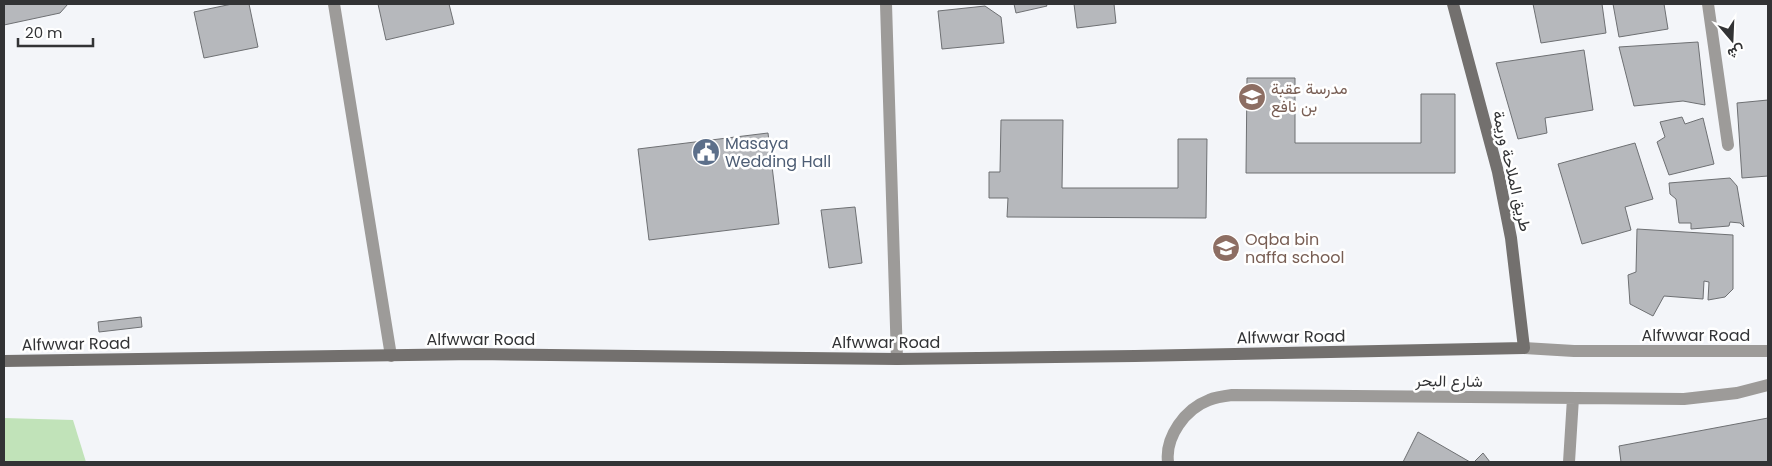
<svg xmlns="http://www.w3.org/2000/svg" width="1772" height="466" viewBox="0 0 1772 466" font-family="Poppins,Vazirmatn,sans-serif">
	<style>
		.pitch { fill: #c1e3b9 }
		.building { fill: #b6b8bc; stroke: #6e7073 }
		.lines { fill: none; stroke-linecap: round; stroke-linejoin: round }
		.street { stroke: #9d9b99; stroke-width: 12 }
		.secondary { stroke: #73706e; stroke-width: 12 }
		.labels { text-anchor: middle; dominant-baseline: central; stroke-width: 5; stroke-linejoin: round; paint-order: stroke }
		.education-label { font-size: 16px; fill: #785e54; stroke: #fff; text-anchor: start }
		.service-label { font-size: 16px; fill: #4e5e75; stroke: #fff; text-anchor: start }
		.street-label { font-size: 16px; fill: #323335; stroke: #fff }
	</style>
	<rect width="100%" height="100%" fill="#f3f5f9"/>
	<path class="pitch" d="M 4,418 L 73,420 L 86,462 L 4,462 Z"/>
	<path class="building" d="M 4,4 L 68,4 L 60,13 L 4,25 Z
		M 232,4 L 249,4 L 258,47 L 204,58 L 194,12 Z
		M 378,4 L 449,4 L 454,24 L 386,40 Z
		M 1014,4 L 1046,4 L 1047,6 L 1016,13 Z
		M 1074,4 L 1114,4 L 1116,23 L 1077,28 Z
		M 1533,4 L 1602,4 L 1606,33 L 1541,43 Z
		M 1613,4 L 1664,4 L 1668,29 L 1619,37 Z
		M 985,6 L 1001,17 L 1004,43 L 942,49 L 938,11 Z
		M 1698,42 L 1705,105 L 1683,101 L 1634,106 L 1619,47 Z
		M 1584,50 L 1593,110 L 1545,118 L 1547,133 L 1518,139 L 1496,63 Z
		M 1247,78 L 1295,78 L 1295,143 L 1421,143 L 1421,94 L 1455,94 L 1455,173 L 1246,173 Z
		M 1768,100 L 1768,176 L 1742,178 L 1737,103 Z
		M 1682,117 L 1685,124 L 1703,118 L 1714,164 L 1669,175 L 1657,142 L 1665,137 L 1660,122 Z
		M 1001,120 L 1063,120 L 1062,188 L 1178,188 L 1178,139 L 1207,139 L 1206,218 L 1007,217 L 1008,198 L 989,198 L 989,172 L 1000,172 Z
		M 768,133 L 779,224 L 649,240 L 638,149 Z
		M 1635,143 L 1653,199 L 1625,207 L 1631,230 L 1582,244 L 1558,164 Z
		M 1730,178 L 1737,186 L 1744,227 L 1740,223 L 1730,222 L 1729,226 L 1691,229 L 1691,223 L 1679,223 L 1676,199 L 1670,194 L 1669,183 Z
		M 855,207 L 862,263 L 829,268 L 821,210 Z
		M 1637,229 L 1733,235 L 1733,289 L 1725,297 L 1708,300 L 1709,282 L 1704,281 L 1703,299 L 1664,296 L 1653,316 L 1630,304 L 1628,275 L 1636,272 Z
		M 141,317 L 142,327 L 99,332 L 98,322 Z
		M 1768,418 L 1768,462 L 1621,462 L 1619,446 Z
		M 1418,432 L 1470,462 L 1403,462 Z
		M 1483,453 L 1490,462 L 1474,462 Z"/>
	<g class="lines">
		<path class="street" d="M 334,4 L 391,356
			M 886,4 L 897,359
			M 1708,4 L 1728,145
			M 1524,348 L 1574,351 L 1768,351
			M 1168,462 C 1165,437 1185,409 1209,400 C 1216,397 1224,396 1232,395 L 1684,399 L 1737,393 L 1768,385
			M 1569,462 L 1573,398"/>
		<path class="secondary" d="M 4,361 L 476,354 L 897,359 L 1135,356 L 1524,348 L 1511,238 L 1498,172 L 1453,4"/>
	</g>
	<defs>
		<g id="school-disc" transform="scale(1.4375)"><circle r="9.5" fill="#8d6e63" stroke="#fff"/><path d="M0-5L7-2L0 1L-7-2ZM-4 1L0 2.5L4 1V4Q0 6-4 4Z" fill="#fff"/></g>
		<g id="civic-disc" transform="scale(1.4375)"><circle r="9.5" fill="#5c6f8a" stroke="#fff"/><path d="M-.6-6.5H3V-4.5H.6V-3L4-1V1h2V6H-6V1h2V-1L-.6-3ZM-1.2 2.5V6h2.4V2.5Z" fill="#fff"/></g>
	</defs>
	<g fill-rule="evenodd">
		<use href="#school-disc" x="1252" y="97"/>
		<use href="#civic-disc" x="706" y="152"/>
		<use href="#school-disc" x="1226" y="248"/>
	</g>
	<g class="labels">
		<g class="education-label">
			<text x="1271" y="88">مدرسة عقبة<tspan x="1271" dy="18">بن نافع</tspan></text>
			<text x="1245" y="239">Oqba bin<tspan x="1245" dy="18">naffa school</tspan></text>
		</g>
		<g class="service-label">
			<text x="725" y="143">Masaya<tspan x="725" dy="18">Wedding Hall</tspan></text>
		</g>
		<g class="street-label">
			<text transform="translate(1512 171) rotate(77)">طريق الملاحة وريمة</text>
			<text x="1696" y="335">Alfwwar Road</text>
			<text transform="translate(1291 337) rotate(-1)">Alfwwar Road</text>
			<text x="481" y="339">Alfwwar Road</text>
			<text x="886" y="342">Alfwwar Road</text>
			<text transform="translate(76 344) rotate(-1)">Alfwwar Road</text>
			<text transform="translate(1449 381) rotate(1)">شارع البحر</text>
		</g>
	</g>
	<rect width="1772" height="466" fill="none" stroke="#323335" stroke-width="10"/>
	<g transform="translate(1732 40) rotate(161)" stroke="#ffffff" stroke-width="4" paint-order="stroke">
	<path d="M0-4L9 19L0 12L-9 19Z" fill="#323335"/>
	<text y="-8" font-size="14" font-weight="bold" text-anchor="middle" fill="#323335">ش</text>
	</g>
	<path d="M18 38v8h75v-8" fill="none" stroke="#323335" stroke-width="2.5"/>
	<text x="25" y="38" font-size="15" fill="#323335" stroke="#ffffff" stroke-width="4" paint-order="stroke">20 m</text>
</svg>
